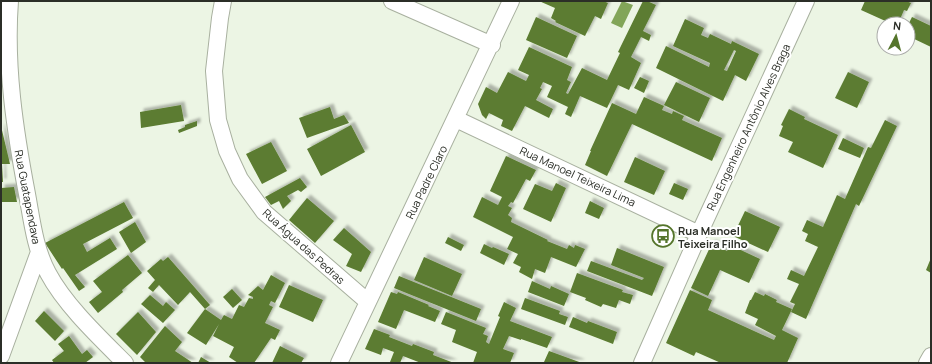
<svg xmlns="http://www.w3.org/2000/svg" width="932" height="364" viewBox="0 0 932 364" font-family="Manrope,sans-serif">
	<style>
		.water { fill: #82a558 }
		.building { fill: #5b7c30; fill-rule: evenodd; filter: url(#shadow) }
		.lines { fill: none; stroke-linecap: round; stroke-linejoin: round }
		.street-casing { stroke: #a8b09f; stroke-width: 18 }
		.street { stroke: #fff; stroke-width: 16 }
		.labels { text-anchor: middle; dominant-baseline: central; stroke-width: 4; stroke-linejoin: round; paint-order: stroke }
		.street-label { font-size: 11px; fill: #2b2e27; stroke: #fff }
		.poi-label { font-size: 11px; font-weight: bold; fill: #2b2e27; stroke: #fff; text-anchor: start }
	</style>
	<defs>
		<filter id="shadow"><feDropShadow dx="3.5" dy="-3.5" stdDeviation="1" flood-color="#0004"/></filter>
	</defs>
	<rect width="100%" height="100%" fill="#ecf5e4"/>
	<path class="water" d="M 622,1 L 633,5 L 622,28 L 611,23 Z"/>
	<path class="building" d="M 539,1 L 603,1 L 608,3 L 601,19 L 595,16 L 585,36 L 555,22 L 556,21 L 551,18 L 555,8 Z
		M 643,1 L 647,1 L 656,5 L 643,31 L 651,35 L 649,41 L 641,37 L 631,57 L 641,63 L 629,90 L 618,85 L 607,108 L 580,96 L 571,117 L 565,114 L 568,107 L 547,97 L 552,86 L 543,82 L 540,88 L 542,89 L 536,100 L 553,109 L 549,118 L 525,106 L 512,131 L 501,126 L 503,120 L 489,113 L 486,119 L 482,115 L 478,104 L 486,87 L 497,93 L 508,72 L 526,81 L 529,75 L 518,70 L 529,47 L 572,67 L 567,80 L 571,82 L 566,93 L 568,94 L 582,68 L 607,80 L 620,53 L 618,52 Z
		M 865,1 L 906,1 L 911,3 L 907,11 L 904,10 L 898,24 L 892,24 L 861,10 Z
		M 536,17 L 577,36 L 567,58 L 526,40 Z
		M 912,17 L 931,26 L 931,47 L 908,36 L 908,25 Z
		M 685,19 L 704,28 L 701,35 L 708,38 L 710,34 L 731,44 L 732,41 L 759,54 L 746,81 L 735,75 L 723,101 L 656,68 L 666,46 L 709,67 L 710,63 L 673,46 ZM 734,50 L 736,51 L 727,71 L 724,70 Z
		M 848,72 L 869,82 L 857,108 L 835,98 Z
		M 640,77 L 649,81 L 644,93 L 634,88 Z
		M 676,82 L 710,98 L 699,122 L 664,105 Z
		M 644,97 L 664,106 L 662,110 L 672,114 L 673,111 L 684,116 L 682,120 L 722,138 L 712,161 L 632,124 L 607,176 L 585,165 L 591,151 L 590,151 L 612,103 L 636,114 Z
		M 181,105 L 184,121 L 141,128 L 140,112 Z
		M 330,107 L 334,119 L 344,115 L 349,123 L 307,138 L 299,118 Z
		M 789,109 L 805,117 L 804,119 L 838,135 L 823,168 L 788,152 L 793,142 L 779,136 L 783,126 L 781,125 Z
		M 885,120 L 897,126 L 859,206 L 856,204 L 806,319 L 791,312 L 795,304 L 790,302 L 799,284 L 787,279 L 791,270 L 804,276 L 818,247 L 805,241 L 808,234 L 802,231 L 807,220 L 823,227 L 837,195 L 845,199 L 868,147 L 871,148 Z
		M 197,121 L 197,126 L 179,133 L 178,130 L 185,127 L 185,125 Z
		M 351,125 L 365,152 L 321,176 L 307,149 Z
		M 1,126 L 10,164 L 2,164 L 3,182 L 1,182 Z
		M 843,138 L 864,148 L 860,158 L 838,149 Z
		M 271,142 L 287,171 L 262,184 L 246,154 Z
		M 506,156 L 536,170 L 530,181 L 526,179 L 513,203 L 511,202 L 508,206 L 512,208 L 508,215 L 512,218 L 511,222 L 548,240 L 547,241 L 567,249 L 569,245 L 574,248 L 575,245 L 585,249 L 576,267 L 551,257 L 545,273 L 535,269 L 532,279 L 519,272 L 521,267 L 513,263 L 518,254 L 507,249 L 513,237 L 473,217 L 482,197 L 498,205 L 502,197 L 490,191 Z
		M 635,157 L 665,171 L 654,195 L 624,182 Z
		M 300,178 L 307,187 L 301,192 L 298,190 L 287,196 L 291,201 L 283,209 L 279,201 L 271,205 L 265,197 Z
		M 556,183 L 566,188 L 551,222 L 523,209 L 535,184 L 552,191 Z
		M 674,183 L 688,189 L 683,200 L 669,194 Z
		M 14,187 L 17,202 L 2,202 L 1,188 Z
		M 307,198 L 334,221 L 315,243 L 289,220 Z
		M 590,201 L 604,208 L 599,219 L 585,213 Z
		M 124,202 L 133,218 L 83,244 L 87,252 L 110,238 L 117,249 L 75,275 L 85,287 L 79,291 L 63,268 L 62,269 L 45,243 Z
		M 745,211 L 780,227 L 768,252 L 733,236 Z
		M 135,222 L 146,242 L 131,253 L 119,232 Z
		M 344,228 L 371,252 L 361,272 L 346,266 L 352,254 L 333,240 Z
		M 448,237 L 464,245 L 461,251 L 445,243 Z
		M 712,243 L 727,251 L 730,245 L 760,259 L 749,283 L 720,270 L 708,296 L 691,288 Z
		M 484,244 L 492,248 L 493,247 L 509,254 L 504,265 L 480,253 Z
		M 617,248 L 664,267 L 652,296 L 587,271 L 591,261 L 642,280 L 644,278 L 611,265 Z
		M 128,255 L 142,273 L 122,290 L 123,292 L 98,313 L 89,302 L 102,292 L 93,281 Z
		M 168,257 L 210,305 L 205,309 L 190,292 L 178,305 L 159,285 L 153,292 L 148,288 L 155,280 L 147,271 L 161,259 L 163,261 Z
		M 424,257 L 462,274 L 452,296 L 414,280 Z
		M 931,258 L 931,273 L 926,270 Z
		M 577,273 L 623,290 L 622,292 L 633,295 L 630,304 L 619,300 L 616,308 L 603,304 L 601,307 L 585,300 L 586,298 L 570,292 Z
		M 271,275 L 285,283 L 275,303 L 271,301 L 269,305 L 273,307 L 265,323 L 280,330 L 275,340 L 271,338 L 254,363 L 238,363 L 229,357 L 234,347 L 213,336 L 219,324 L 206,345 L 187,333 L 205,309 L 221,320 L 224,315 L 232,319 L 239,305 L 244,307 L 249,298 L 253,299 L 253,297 L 248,295 L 258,286 L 263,290 Z
		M 399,276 L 481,309 L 476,321 L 394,288 Z
		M 532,281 L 550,289 L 551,286 L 569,294 L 564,306 L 528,292 Z
		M 289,285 L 323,300 L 313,322 L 279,307 Z
		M 232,289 L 242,300 L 233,308 L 223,297 Z
		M 690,290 L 712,300 L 708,310 L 774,340 L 776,336 L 755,325 L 758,319 L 745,313 L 750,300 L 751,300 L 755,292 L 764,296 L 765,294 L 777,300 L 776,302 L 792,309 L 782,330 L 798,338 L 787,363 L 721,363 L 696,352 L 694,356 L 666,343 Z
		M 391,292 L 397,294 L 398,292 L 429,305 L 428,306 L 440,311 L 435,322 L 404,310 L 396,329 L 378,322 Z
		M 150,295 L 163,306 L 166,302 L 175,310 L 163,323 L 141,304 Z
		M 525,298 L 560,311 L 559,314 L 568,317 L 565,325 L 521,309 Z
		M 504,302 L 516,308 L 510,321 L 552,337 L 547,348 L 521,339 L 521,340 L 509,336 L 503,349 L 514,353 L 510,363 L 473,363 L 477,352 L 452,342 L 456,330 L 441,324 L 446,312 L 486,328 L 483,334 L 488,336 L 486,342 L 489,344 L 500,317 L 498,316 Z
		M 44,311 L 64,331 L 55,341 L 35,321 Z
		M 138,312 L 156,332 L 137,355 L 116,334 Z
		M 573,317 L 587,323 L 588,321 L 617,332 L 613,344 L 569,327 Z
		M 165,326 L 182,342 L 175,351 L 193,363 L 146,363 L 140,357 Z
		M 374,329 L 390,335 L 389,337 L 412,346 L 413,344 L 434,352 L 433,355 L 454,363 L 421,363 L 403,356 L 400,363 L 390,362 L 394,352 L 383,348 L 381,355 L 365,349 Z
		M 69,336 L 82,354 L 87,350 L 93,357 L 85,363 L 54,363 L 52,360 L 64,351 L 58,344 Z
		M 280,346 L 304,358 L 301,363 L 272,363 Z
		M 549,351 L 582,363 L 546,363 L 544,362 Z
		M 201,357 L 211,363 L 198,363 Z"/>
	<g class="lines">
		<g class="street-casing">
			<path id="street" d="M 10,1 C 5,66 15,131 27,194 C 32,221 35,249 48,273 C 65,305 99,337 125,363
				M 223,1 L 220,18 L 214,71 L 218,120 L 227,151 L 240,179 L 264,212 L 368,302
				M 392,1 L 492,45
				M 456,119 L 699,234
				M 1,356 L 39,252
				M 339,363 L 511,1
				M 642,363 L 699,234 L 806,1
				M 927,363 L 931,356"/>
		</g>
		<use href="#street" class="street"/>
	</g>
	<defs>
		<g id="bus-ring" transform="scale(1.15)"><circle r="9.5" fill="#fff" stroke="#55752b" stroke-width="1.5"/><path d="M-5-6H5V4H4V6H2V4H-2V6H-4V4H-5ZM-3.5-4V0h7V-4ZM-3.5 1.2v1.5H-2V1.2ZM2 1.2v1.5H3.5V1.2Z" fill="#55752b"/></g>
	</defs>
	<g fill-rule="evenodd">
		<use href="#bus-ring" x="663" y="236"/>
	</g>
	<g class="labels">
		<g class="street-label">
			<text transform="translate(748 127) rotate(-65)">Rua Engenheiro Antônio Alves Braga</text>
			<text transform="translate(578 176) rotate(25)">Rua Manoel Teixeira Lima</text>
			<text transform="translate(426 182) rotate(-64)">Rua Padre Claro</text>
			<text transform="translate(28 197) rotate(79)">Rua Guatapendava</text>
			<text transform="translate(304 246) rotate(42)">Rua Água das Pedras</text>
		</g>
		<g class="poi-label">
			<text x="678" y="230">Rua Manoel<tspan x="678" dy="13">Teixeira Filho</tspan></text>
		</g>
	</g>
	<rect width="932" height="364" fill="none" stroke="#2b2e27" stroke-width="4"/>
	<g transform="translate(896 36) rotate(6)"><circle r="19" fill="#ffffff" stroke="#aaaba9"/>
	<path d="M0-3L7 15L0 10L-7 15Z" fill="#55752b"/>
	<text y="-6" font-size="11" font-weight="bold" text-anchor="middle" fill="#2b2e27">N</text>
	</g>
</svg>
